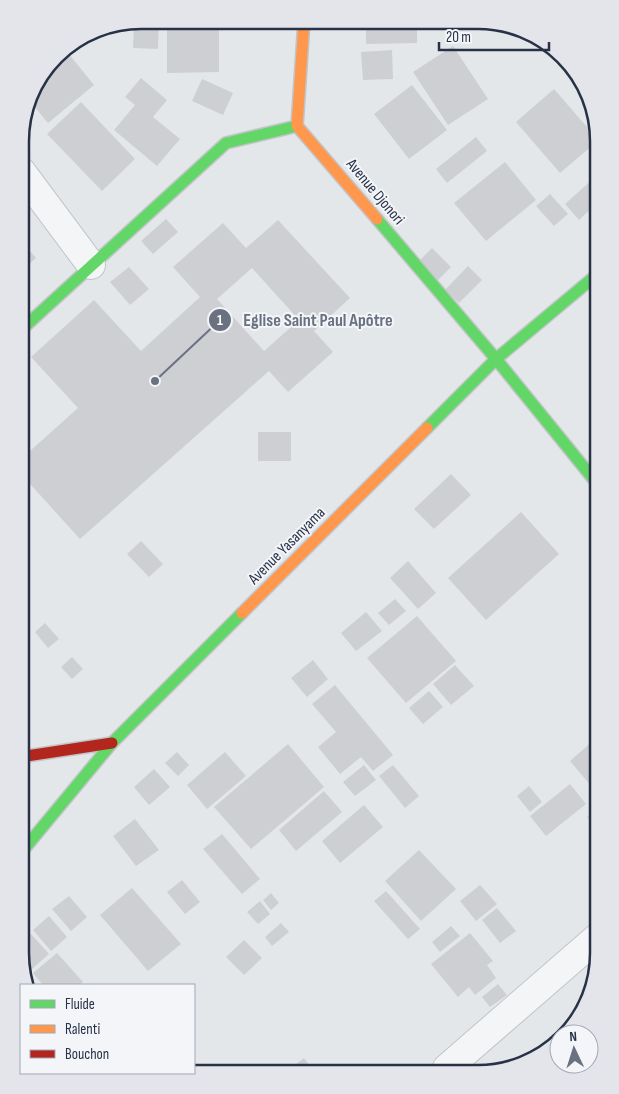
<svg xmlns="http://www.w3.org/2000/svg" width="619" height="1094" viewBox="0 0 619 1094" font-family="'Sofia Sans Condensed',sans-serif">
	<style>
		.building { fill: #cdcfd3; fill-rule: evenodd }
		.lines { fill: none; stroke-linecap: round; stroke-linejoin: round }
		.street-casing { stroke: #c2c5c8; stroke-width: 30 }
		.fast-casing { stroke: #c2c5c8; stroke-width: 14 }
		.slow-casing { stroke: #c2c5c8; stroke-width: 14 }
		.jam-casing { stroke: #c2c5c8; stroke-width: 14 }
		.street { stroke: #f4f5f7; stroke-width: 28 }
		.fast { stroke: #63d668; stroke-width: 11 }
		.slow { stroke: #ff974d; stroke-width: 11 }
		.jam { stroke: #b3261e; stroke-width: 11 }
		.labels { text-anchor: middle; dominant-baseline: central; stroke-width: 4; stroke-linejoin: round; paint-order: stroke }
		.street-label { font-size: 16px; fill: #283247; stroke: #f3f5f9 }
		.rim { fill: none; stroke: #283247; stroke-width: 2.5 }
		.leader { fill: none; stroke: #6a7180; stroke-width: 2 }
		.callout-dot { fill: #6a7180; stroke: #f3f5f9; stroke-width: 2 }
		.mark-label { font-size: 15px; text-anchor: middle; font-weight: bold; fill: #fff }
		.callout-label { font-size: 18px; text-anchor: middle; font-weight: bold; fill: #6a7180; stroke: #f3f5f9; stroke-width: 4; stroke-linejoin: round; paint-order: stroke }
	</style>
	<rect width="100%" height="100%" fill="#e4e7ea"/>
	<path class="building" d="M 141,20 L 159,20 L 158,49 L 133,48 L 134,21 Z
		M 167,20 L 219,20 L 219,72 L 167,73 Z
		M 366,21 L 417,22 L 417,43 L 366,44 Z
		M 453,46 L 488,99 L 448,125 L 413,72 Z
		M 64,48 L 94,85 L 48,123 L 29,100 L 33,87 L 61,50 Z
		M 392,50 L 393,79 L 363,80 L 361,52 Z
		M 141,78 L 167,100 L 153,117 L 180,139 L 157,166 L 114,130 L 135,105 L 125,97 Z
		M 202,79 L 233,93 L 223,115 L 192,101 Z
		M 412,85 L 447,130 L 409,159 L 374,114 Z
		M 554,89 L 593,134 L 593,145 L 560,173 L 516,122 Z
		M 81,102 L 135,159 L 102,191 L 47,134 Z
		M 476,137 L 487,151 L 447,183 L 436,169 Z
		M 505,162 L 536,200 L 486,241 L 454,203 Z
		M 593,179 L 593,207 L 579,220 L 565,204 Z
		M 550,194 L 568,214 L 554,226 L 536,206 Z
		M 166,219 L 178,232 L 153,254 L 141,241 Z
		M 278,220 L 350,298 L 314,331 L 333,352 L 288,392 L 269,371 L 80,539 L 21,474 L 21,459 L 78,408 L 31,357 L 94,300 L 141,351 L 200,297 L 173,267 L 223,223 L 246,248 ZM 252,268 L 299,320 L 264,351 L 217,299 Z
		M 21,241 L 36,258 L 21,271 Z
		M 432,248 L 451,267 L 437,281 L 418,262 Z
		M 468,266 L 482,280 L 459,303 L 445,290 Z
		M 129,267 L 149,289 L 130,305 L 110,282 Z
		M 258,432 L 291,432 L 291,461 L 258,461 Z
		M 451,474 L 471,495 L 434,529 L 414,509 Z
		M 521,512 L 559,554 L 486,620 L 448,578 Z
		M 141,541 L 163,564 L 149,577 L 127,554 Z
		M 408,561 L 436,593 L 418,609 L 390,578 Z
		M 395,599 L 406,611 L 389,625 L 378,613 Z
		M 366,612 L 382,631 L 356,651 L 341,633 Z
		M 417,616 L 456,661 L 406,703 L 367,658 Z
		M 45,623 L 59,639 L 48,648 L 35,632 Z
		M 72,657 L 83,669 L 72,679 L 61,667 Z
		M 313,660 L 328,679 L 307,697 L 291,678 Z
		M 455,665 L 474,686 L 451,705 L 433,684 Z
		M 335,685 L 393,755 L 373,771 L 361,757 L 340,774 L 318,747 L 336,732 L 312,704 Z
		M 429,691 L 443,707 L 423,724 L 409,708 Z
		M 595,739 L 597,741 L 597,793 L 570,761 Z
		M 288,744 L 324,787 L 251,849 L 214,807 Z
		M 177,752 L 189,765 L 178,776 L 165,763 Z
		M 225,752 L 246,776 L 207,809 L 187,785 Z
		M 364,765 L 376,780 L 355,796 L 343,782 Z
		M 393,765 L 419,796 L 405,808 L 379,776 Z
		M 154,769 L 170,787 L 149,805 L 134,787 Z
		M 570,784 L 586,804 L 546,836 L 530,816 Z
		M 529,786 L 542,802 L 530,812 L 517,796 Z
		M 324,791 L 342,812 L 296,851 L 279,830 Z
		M 364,805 L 383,827 L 340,863 L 322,841 Z
		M 598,808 L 598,830 L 587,817 Z
		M 135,819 L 159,850 L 136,866 L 113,836 Z
		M 222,834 L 260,879 L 242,894 L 203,849 Z
		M 419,850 L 456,889 L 421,921 L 385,881 Z
		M 182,880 L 200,902 L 185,914 L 167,892 Z
		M 480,885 L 497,904 L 476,921 L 460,901 Z
		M 132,888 L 181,944 L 148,971 L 100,915 Z
		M 386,891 L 420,929 L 408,939 L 374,901 Z
		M 271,893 L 279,903 L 271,910 L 263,900 Z
		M 69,896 L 87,917 L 71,931 L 52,909 Z
		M 260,901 L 270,914 L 258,924 L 247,912 Z
		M 497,908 L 516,931 L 500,943 L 482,920 Z
		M 49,916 L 67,937 L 51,951 L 33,930 Z
		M 281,923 L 289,932 L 272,946 L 265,937 Z
		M 451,926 L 460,936 L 440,952 L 432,942 Z
		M 470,933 L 493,961 L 487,965 L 496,978 L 475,995 L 469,987 L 458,997 L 431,964 Z
		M 31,934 L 49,954 L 32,969 L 20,953 L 20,944 Z
		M 244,940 L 262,958 L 244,975 L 226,957 Z
		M 57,953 L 83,982 L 79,985 L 43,985 L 33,973 Z
		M 498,984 L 507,995 L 490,1007 L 482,997 Z
		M 304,1058 L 313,1070 L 287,1071 Z"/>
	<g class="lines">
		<g class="street-casing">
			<path id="street" d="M 21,171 L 91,265
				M 447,1068 L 599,936"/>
		</g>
		<g class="fast-casing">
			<path id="fast" d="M 377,219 L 496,359 L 595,481
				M 21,330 L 226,143 L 297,126
				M 427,428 L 496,359 L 594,277
				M 20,854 L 112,743 L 242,613"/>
		</g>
		<g class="slow-casing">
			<path id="slow" d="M 304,21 L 297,126 L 377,219
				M 242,613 L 427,428"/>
		</g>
		<g class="jam-casing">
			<path id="jam" d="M 20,757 L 112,743"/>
		</g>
		<use href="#street" class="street"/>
		<use href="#fast" class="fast"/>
		<use href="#slow" class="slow"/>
		<use href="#jam" class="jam"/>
	</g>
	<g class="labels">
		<g class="street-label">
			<text transform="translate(375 192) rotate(50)">Avenue Djonori</text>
			<text transform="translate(287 546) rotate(-45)">Avenue Yasanyama</text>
		</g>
	</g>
	<path d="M0 0H619V1094H0ZM141 29H478A112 112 0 0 1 590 141V953A112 112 0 0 1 478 1065H141A112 112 0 0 1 29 953V141A112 112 0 0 1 141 29Z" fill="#e3e5eb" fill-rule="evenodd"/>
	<path class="rim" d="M141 29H478A112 112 0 0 1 590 141V953A112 112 0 0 1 478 1065H141A112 112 0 0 1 29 953V141A112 112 0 0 1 141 29Z"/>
	<path class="leader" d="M155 381L220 320"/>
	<g class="callout-dot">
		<circle cx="155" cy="381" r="5"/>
		<circle cx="220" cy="320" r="12"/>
	</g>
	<g class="mark-label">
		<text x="220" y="325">1</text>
	</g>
	<g class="callout-label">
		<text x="318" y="326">Eglise Saint Paul Apôtre</text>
	</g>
	<rect x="20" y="984" width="175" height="90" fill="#f3f5f9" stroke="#a2a7b2"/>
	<rect x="30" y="1000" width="25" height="8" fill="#63d668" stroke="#a2a7b2"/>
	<text x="65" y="1009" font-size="15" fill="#283247">Fluide</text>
	<rect x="30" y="1025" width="25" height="8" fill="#ff974d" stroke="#a2a7b2"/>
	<text x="65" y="1034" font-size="15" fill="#283247">Ralenti</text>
	<rect x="30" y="1050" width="25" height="8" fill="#b3261e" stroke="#a2a7b2"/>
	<text x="65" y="1059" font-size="15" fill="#283247">Bouchon</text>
	<g transform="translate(574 1049) rotate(356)"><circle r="24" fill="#f3f5f9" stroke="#a2a7b2"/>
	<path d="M0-4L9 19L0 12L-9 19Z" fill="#6a7180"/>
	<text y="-8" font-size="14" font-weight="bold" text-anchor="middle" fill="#283247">N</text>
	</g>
	<path d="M439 42v8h110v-8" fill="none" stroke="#283247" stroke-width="2.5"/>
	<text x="446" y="42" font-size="15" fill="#283247" stroke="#f3f5f9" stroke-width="4" paint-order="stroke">20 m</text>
</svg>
